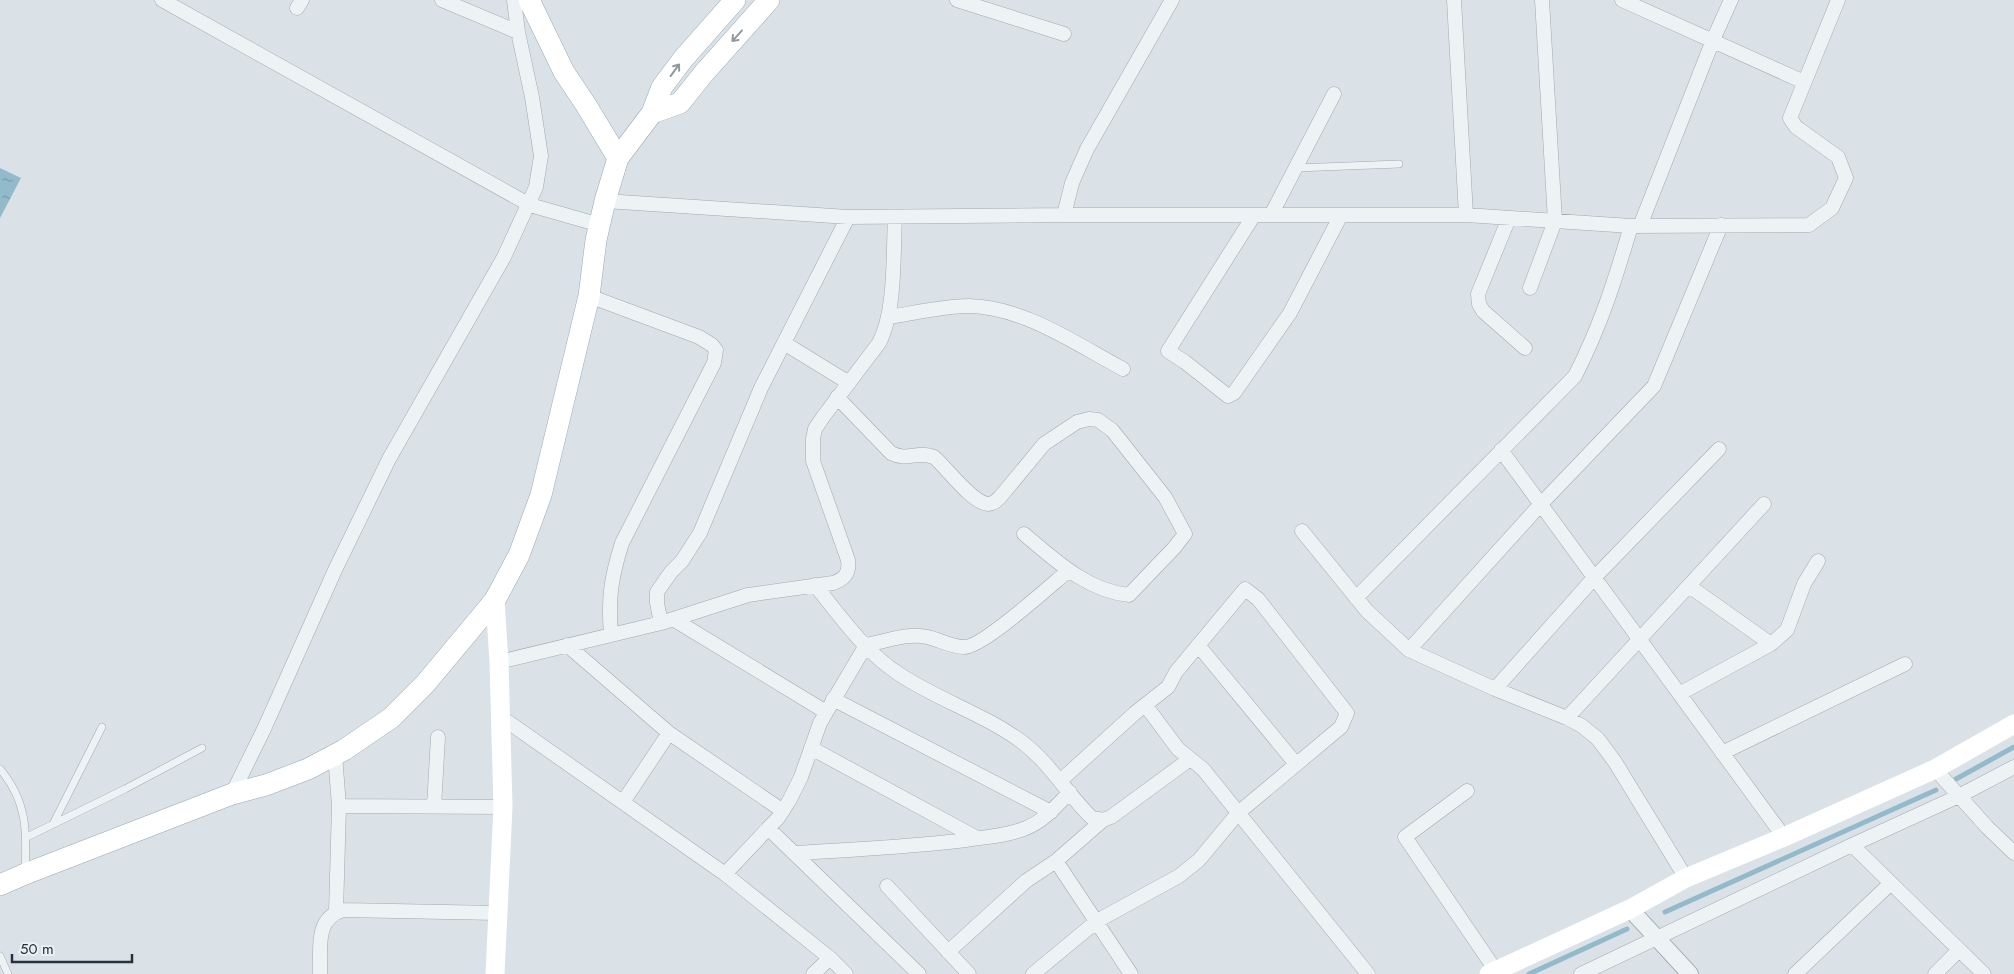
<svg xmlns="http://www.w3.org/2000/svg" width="2014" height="974" viewBox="0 0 2014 974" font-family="Jost,sans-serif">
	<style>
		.water { fill: url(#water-ripples) }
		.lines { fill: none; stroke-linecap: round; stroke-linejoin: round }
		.stream { stroke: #92baca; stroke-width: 5 }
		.service-casing { stroke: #a0aab1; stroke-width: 8 }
		.minor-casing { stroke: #a0aab1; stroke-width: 15 }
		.tertiary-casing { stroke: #a0aab1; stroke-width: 18 }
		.primary-casing { stroke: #99a9b3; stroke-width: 22 }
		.service { stroke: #edf2f5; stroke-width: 7 }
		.minor { stroke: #edf2f5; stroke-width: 14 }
		.tertiary { stroke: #edf2f5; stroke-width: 16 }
		.secondary { stroke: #fff; stroke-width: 19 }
		.primary { stroke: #fff; stroke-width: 21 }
		.oneway { stroke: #92999e }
	</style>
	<defs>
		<pattern id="water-ripples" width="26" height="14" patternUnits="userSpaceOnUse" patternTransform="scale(1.25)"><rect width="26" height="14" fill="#92baca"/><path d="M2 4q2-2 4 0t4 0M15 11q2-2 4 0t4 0" fill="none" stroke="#7798a5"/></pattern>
	</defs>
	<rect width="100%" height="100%" fill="#dbe2e7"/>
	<path class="water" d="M 0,168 L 21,178 L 0,218 Z"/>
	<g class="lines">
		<path class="stream" d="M 1956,779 L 2014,747
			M 1665,912 L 1936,790
			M 1529,974 L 1627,929"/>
		<g class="service-casing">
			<path id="service" d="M 1296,168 L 1399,164
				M 0,769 C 27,801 27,831 25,871
				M 53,824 L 102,727
				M 27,837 L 125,789 L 202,748
				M 0,956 L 8,974"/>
		</g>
		<g class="minor-casing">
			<path id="minor" d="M 162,0 L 530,205 L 600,225
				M 442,0 L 518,32
				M 957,0 L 1064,34
				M 1454,0 L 1466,215
				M 1622,0 L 1804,82
				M 297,8 L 302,0
				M 605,201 L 848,217 L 1064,215 L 1466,215 L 1631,226 L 1809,225 L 1832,208 L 1846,178 L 1838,157 L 1796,127 L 1790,118 L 1838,0
				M 1064,215 L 1072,183 L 1087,149 L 1172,0
				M 1254,215 L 1168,351 L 1185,362 L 1228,396 L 1234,393 L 1290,313 L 1341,215
				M 1271,215 L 1334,94
				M 1509,218 L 1478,294 L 1479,304 L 1483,311 L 1525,348
				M 1640,226 L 1713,40 L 1731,0
				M 1530,288 L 1555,221 L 1542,0
				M 589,296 L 699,337 L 712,345 L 716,350 L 714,363 L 622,543 C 611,578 608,598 611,634
				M 889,317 C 914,313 944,306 969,306 C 1024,307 1076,344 1123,369
				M 784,343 L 849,383
				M 837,397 L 891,453 C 908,462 917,450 934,457 C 947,468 972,503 988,504 C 994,504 997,500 1001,496 L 1044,444 L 1077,422 L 1089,419 L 1098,420 L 1112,430 L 1165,497 L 1185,534 L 1174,548 L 1129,595 C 1087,591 1055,560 1024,534
				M 1501,450 L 1784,837
				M 1302,531 L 1367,611 L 1409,650 L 1495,689 L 1567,718 L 1582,726 L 1598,739 L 1615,762 L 1686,878
				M 815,585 C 840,616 865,652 899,674 C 938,700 984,714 1022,742 C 1050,763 1067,794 1092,818 L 1103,820 L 1111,817 L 1190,759
				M 1356,598 L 1575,376 C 1601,325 1615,280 1631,226
				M 673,619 L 826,712
				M 661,623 L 657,603 L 657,592 L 671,572 L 682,561 L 700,533 L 761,388 L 848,217
				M 1771,644 L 1787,630 L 1804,584 L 1818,561
				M 567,645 L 669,733 L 783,811
				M 1198,645 L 1296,764
				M 1409,650 L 1540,505 L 1654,386 L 1721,225
				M 499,662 L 661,623 L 748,595 L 833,583 C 845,579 850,573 848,560 L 813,461 L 813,439 L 815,429 L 823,417 L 879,343 C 896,311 893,254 895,217
				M 1495,689 L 1594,578 L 1719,449
				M 1679,694 L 1771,644 L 1689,586
				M 833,699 L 1051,812
				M 1146,706 L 1178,749 L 1203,769 L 1368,974
				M 501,717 L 725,874 L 830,958 L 846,974
				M 1567,718 L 1764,504
				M 811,748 L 977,838
				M 1722,753 L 1905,664
				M 335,755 L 339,806 L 336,912
				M 1935,769 L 1987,827 L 2014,853
				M 1467,791 L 1405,837 L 1496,971
				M 232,794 L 264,729 L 335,570 L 389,459 L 504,257 L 536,187 L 541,156 L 532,97 L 518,32 L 514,0
				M 623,802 L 669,733
				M 339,806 L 503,807
				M 434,807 L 438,737
				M 768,828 L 919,974
				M 794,853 C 851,850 909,847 966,840 C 986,837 1007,836 1026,828 C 1044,821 1056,806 1070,792
				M 1056,861 L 1131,974
				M 725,874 L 778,818 L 789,801 L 801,777 L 820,723 L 866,645 C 884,642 908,632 927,637 C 938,639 951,647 964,647 C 982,648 1051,585 1068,571
				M 887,886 L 969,974
				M 948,952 L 1026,881 L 1056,861 L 1103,820
				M 320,974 C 321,949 314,919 343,910 L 497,913
				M 813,974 L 830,958
				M 1033,974 L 1097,921 L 1179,876 L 1199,860 L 1238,813 L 1341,727 L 1347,713 L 1258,599 L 1245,589 L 1176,672 L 1168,687 L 1135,713 L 1060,781
				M 1581,974 L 1852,845
				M 1795,974 L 1891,883
				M 1935,974 L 1959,950
				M 1984,974 L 1852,845 L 1959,796 L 2014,767"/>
		</g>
		<g class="tertiary-casing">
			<path id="tertiary" d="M 1630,909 L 1690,974"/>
		</g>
		<g class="primary-casing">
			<path id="primary" d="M 652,113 L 680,103 L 704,73 L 769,0
				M 618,158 L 652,113 L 662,87 L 683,59 L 735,0
				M 0,885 L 25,874 L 232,794 L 266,785 L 308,769 L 344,750 L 391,718 L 425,684 L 495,600 L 519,555 L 541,495 L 589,296 L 596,240 L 605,201 L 618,158 L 586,105 L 564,72 L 529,0"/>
		</g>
		<use href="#service" class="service"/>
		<use href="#minor" class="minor"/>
		<use href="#tertiary" class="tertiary"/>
		<path class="secondary" d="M 495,974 L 503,807 L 499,662 L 495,600
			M 1489,974 L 1630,909 L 1686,878 L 1784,837 L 1935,769 L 2014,724"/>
		<use href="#primary" class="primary"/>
	</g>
	<defs><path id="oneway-shaft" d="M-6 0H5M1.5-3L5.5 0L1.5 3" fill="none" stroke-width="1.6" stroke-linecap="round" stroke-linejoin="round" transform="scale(1.25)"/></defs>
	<g class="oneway">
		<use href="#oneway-shaft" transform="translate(737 36) rotate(132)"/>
		<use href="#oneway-shaft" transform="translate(675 70) rotate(-54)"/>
	</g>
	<path d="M12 954v8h120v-8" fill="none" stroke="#24333d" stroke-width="2.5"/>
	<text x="20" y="954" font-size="15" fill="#24333d" stroke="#eaf1f4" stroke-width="4" paint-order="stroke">50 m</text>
</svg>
